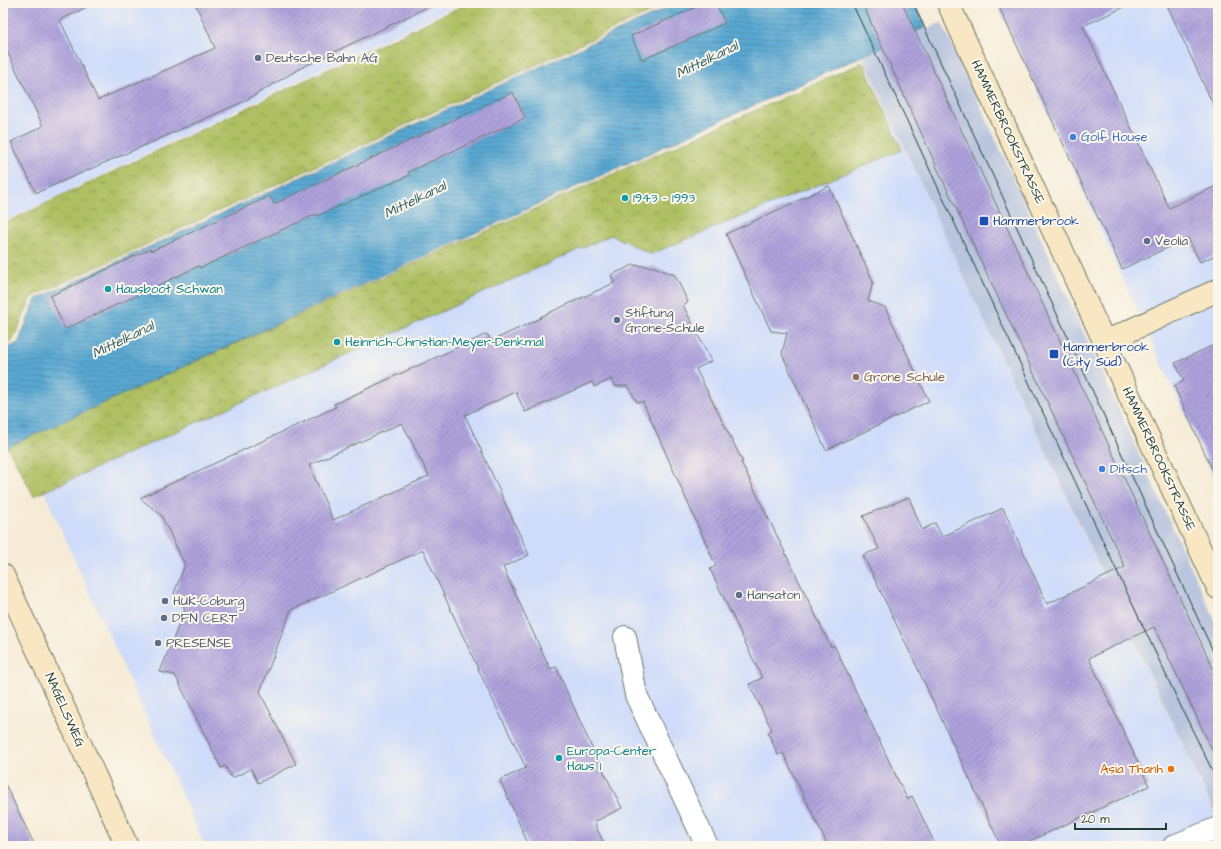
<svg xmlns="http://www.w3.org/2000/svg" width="1221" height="849" viewBox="0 0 1221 849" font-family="'Architects Daughter',sans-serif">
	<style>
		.built { fill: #cedbfa }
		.industrial { fill: #b9c5de }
		.park { fill: url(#park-crowns); stroke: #677e4b }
		.water { fill: url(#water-rules); stroke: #3c7284 }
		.pier { fill: #f6ebd6 }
		.building { fill: url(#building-hatch); fill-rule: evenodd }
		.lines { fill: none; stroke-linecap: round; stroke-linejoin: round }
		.street-casing { stroke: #6a7a6d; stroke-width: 24 }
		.secondary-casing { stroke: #6a7a6d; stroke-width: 24 }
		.street { stroke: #fff; stroke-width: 22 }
		.secondary { stroke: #f9e7c3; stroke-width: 22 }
		.tram { stroke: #1f3d34; stroke-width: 1 }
		.service-dot { fill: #5c6f8a; stroke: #fbf7ec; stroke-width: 1.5 }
		.shop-dot { fill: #3f7fe0; stroke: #fbf7ec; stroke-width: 1.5 }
		.culture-dot { fill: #0f9aa8; stroke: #fbf7ec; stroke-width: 1.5 }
		.transit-dot { fill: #1a4fb4; stroke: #fbf7ec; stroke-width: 1.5 }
		.education-dot { fill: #8d6e63; stroke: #fbf7ec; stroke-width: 1.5 }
		.food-dot { fill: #e8710a; stroke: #fbf7ec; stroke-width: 1.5 }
		.labels { text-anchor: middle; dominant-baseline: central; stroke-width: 4; stroke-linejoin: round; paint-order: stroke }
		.service-label { font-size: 13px; fill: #4e5e75; stroke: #fbf7ec; text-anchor: start }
		.street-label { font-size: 13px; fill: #1f3d34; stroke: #fbf7ec }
		.shop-label { font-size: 13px; fill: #366cbe; stroke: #fbf7ec; text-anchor: start }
		.culture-label { font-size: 13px; fill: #0d838f; stroke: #fbf7ec; text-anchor: start }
		.transit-label { font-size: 13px; fill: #164399; stroke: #fbf7ec; text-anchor: start }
		.education-label { font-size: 13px; fill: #785e54; stroke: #fbf7ec; text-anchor: start }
		.food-label { font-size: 13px; fill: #c56008; stroke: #fbf7ec; text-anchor: end }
		.water-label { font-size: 14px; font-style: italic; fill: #315d64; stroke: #fbf7ec }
	</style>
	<defs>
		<pattern id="park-crowns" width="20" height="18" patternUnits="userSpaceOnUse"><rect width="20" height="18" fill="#afbf62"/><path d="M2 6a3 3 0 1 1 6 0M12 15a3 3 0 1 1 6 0" fill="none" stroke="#8e9c52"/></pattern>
		<pattern id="water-rules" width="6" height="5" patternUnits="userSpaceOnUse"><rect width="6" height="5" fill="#5aa8d3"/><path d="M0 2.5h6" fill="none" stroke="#4a8aac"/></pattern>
		<pattern id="building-hatch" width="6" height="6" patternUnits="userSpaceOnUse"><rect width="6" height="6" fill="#afa2dd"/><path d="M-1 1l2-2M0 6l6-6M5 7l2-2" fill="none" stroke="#8e85b4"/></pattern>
	</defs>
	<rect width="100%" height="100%" fill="#fbf7ec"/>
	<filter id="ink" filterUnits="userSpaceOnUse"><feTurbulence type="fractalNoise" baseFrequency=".025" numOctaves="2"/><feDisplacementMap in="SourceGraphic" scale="8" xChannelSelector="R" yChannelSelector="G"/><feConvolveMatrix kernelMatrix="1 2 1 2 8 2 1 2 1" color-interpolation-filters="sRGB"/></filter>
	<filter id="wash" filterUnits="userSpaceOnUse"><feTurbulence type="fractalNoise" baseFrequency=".012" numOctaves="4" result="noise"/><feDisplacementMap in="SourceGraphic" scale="16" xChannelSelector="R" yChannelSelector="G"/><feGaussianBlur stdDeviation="0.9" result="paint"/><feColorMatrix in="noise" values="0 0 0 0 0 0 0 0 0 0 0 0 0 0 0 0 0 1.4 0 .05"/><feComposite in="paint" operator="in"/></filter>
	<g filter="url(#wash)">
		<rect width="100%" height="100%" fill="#f6ebd6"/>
		<path class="built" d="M 3,3 L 461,3 L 3,222 Z
			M 997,3 L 1218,3 L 1218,487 Z
			M 886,110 L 1051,466 L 1217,820 L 1218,819 L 1218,846 L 205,846 L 43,490 Z"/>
		<path class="industrial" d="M 838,3 L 932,3 L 959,59 L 1218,627 L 1218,818 L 1217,818 L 969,289 Z"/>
		<path class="park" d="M 468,3 L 670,3 L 32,297 L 12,342 L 3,346 L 3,224 Z
			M 863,62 L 902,150 L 651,254 L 611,235 L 34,496 L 7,446 Z"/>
		<path class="water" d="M 678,3 L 978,3 L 3,449 L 3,350 L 18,343 L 36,299 Z"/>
		<path class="pier" d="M 915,3 L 980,3 L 979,5 L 927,29 Z"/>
		<g id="blocks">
			<path class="building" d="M 3,3 L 95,3 L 60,20 L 98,100 L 215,48 L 195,3 L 436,3 L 301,68 L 243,102 L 36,193 L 11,142 L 43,126 L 3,43 Z
				M 705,3 L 716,3 L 725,23 L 642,60 L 631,36 Z
				M 862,3 L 902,3 L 1218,679 L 1218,762 L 1154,627 L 1089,658 L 1149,786 L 1019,846 L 1001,846 L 916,665 L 863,555 L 879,549 L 863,516 L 909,497 L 922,530 L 935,523 L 942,537 L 1003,508 L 1047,604 L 1125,567 L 939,172 Z
				M 997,3 L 1133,3 L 1083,26 L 1169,208 L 1218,185 L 1218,254 L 1200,262 L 1188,238 L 1122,269 Z
				M 1166,3 L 1218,3 L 1218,115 Z
				M 513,92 L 525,118 L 408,172 L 410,175 L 317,216 L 316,214 L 200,268 L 199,266 L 65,329 L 50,296 L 150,249 L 151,251 L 270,196 L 274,204 Z
				M 829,186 L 871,277 L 873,282 L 868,301 L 885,307 L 929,401 L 826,450 L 782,354 L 787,333 L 771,331 L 726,234 Z
				M 633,265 L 654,267 L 675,275 L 688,302 L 683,305 L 711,361 L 696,369 L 743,462 L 741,462 L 831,647 L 834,645 L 907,799 L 912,796 L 936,846 L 828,846 L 783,753 L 778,755 L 768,733 L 772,730 L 749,684 L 762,678 L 710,569 L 716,566 L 643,402 L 637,402 L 628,386 L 615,386 L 611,379 L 594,387 L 592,382 L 525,412 L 516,392 L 465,415 L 529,555 L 503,567 L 550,669 L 556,667 L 592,748 L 622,808 L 594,822 L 605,846 L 529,846 L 500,780 L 526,768 L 489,692 L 423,550 L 291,610 L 260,692 L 296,764 L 258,783 L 251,769 L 232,778 L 225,766 L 221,768 L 175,675 L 160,672 L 185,609 L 174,593 L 185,565 L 161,515 L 140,498 L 336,407 L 334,404 L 487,334 L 491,341 L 541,318 L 540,317 L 614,283 L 611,275 ZM 402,423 L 429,476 L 333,520 L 309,465 Z
				M 1218,343 L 1218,482 L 1174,386 L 1184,381 L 1175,363 Z
				M 3,780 L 35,846 L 3,846 Z"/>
		</g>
	</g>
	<g filter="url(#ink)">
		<use href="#blocks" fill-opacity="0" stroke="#6a7a6d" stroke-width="1"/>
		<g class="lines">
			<g class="street-casing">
				<path id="street" d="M 625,637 L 636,695 L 707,846
					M 1174,846 L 1218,828"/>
			</g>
			<g class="secondary-casing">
				<path id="secondary" d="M 948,3 L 1218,588
					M 1105,342 L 1218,290
					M 3,575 L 127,846"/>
			</g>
			<use href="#street" class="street"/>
			<use href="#secondary" class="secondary"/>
			<path class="tram" d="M 852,3 L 1122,582 L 1184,713 L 1218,782
				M 913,3 L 1218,662"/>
		</g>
	</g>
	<g class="service-dot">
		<circle cx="258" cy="58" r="4"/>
		<circle cx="1147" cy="241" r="4"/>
		<circle cx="617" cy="320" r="4"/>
		<circle cx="739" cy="595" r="4"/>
		<circle cx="165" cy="601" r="4"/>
		<circle cx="164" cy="618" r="4"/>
		<circle cx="158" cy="643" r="4"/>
	</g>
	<g class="shop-dot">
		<circle cx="1073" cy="137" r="4"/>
		<circle cx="1102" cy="469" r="4"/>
	</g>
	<g class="culture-dot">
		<circle cx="625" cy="198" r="4"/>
		<circle cx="108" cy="289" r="4"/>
		<circle cx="337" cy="342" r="4"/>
		<circle cx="559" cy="758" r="4"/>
	</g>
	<g class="transit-dot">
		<rect x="979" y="216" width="10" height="10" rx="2"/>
		<rect x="1049" y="349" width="10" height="10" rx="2"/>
	</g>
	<circle class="education-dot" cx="856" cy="377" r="4"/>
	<circle class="food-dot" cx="1171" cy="769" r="4"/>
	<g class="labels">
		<g class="service-label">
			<text x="266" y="58">Deutsche Bahn AG</text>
			<text x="1155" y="241">Veolia</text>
			<text x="625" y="313">Stiftung<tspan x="625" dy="15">Grone-Schule</tspan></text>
			<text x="747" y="595">Hansaton</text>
			<text x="173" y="601">HUK-Coburg</text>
			<text x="172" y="618">DFN CERT</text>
			<text x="166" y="643">PRESENSE</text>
		</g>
		<g class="street-label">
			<text transform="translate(1008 132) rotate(65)">HAMMERBROOKSTRASSE</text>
			<text transform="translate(1159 459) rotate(65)">HAMMERBROOKSTRASSE</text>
			<text transform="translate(65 710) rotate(66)">NAGELSWEG</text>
		</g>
		<g class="shop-label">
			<text x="1081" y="137">Golf House</text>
			<text x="1110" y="469">Ditsch</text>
		</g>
		<g class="culture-label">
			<text x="633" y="198">1943 - 1993</text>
			<text x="116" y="289">Hausboot Schwan</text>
			<text x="345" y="342">Heinrich-Christian-Meyer-Denkmal</text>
			<text x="567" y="751">Europa-Center<tspan x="567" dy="15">Haus 1</tspan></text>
		</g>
		<g class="transit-label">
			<text x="993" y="221">Hammerbrook</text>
			<text x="1063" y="347">Hammerbrook<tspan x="1063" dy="15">(City Süd)</tspan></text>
		</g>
		<g class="education-label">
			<text x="864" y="377">Grone Schule</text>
		</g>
		<g class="food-label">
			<text x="1163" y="769">Asia Thanh</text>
		</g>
		<g class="water-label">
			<text transform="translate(707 60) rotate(-26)">Mittelkanal</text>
			<text transform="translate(415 200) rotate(-26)">Mittelkanal</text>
			<text transform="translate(123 340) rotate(-26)">Mittelkanal</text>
		</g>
	</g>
	<rect width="1221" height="849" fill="none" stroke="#fbf7ec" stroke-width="16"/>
	<path d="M1075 823v6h91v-6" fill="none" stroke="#1f3d34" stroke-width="2"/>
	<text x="1081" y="823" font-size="12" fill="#1f3d34" stroke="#fbf7ec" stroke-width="3" paint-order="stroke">20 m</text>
</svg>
